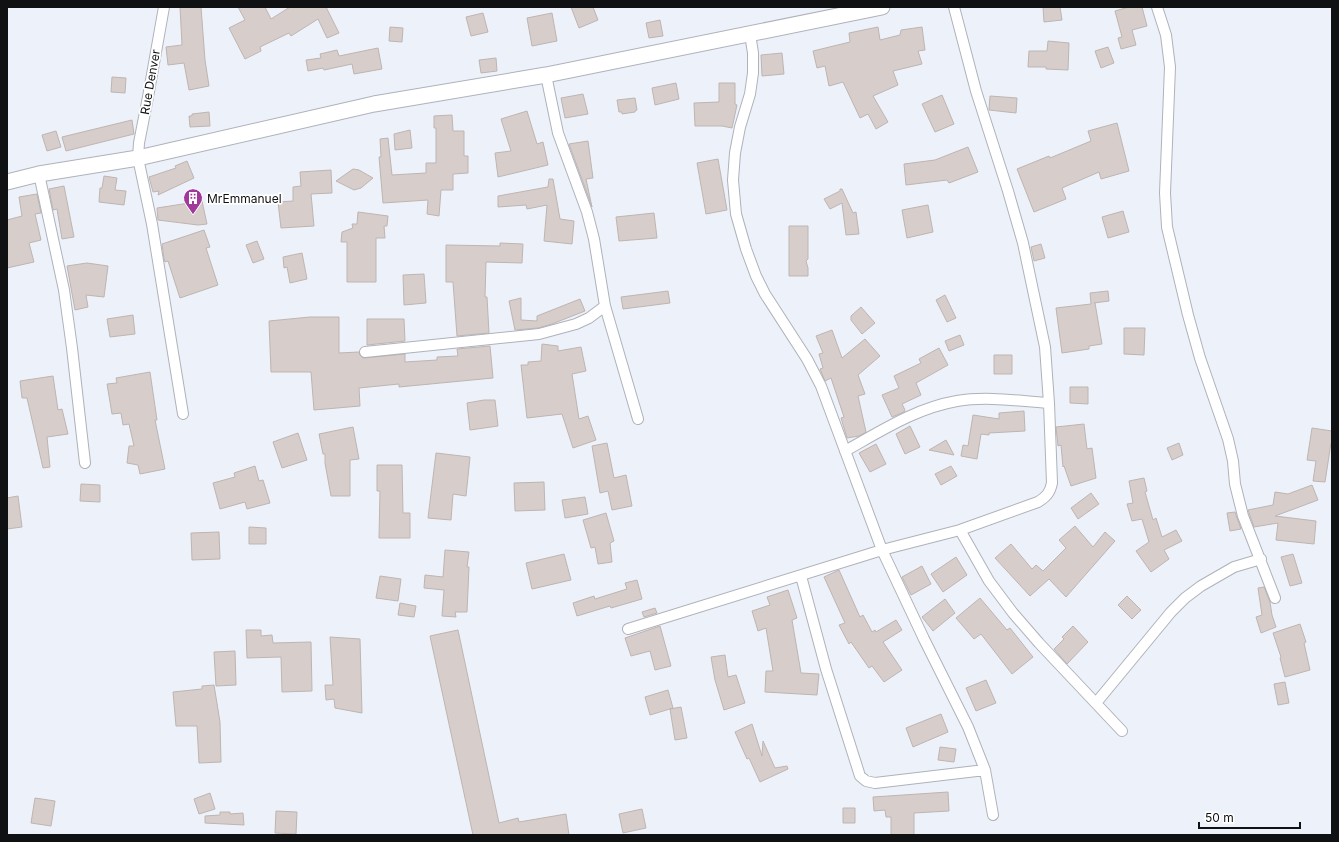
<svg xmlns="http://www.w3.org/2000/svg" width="1339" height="842" viewBox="0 0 1339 842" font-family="Inter,sans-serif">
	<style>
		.building { fill: #d7cecb; stroke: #beb5b2 }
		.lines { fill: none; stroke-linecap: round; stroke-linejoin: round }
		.street-casing { stroke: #afb2ba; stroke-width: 12 }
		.secondary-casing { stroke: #afb2ba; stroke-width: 17 }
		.street { stroke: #fff; stroke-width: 10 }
		.secondary { stroke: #fff; stroke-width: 15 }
		.labels { text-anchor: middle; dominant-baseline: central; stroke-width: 3.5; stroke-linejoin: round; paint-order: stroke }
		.street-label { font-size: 12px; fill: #101113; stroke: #fff }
		.poi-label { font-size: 12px; fill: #101113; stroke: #fff; text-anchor: start }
	</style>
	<rect width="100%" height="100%" fill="#edf1f9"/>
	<path class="building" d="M 180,7 L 201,7 L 205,60 L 209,86 L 189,90 L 184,63 L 168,65 L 166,47 L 182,45 Z
		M 238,7 L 265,7 L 271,19 L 290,7 L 326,7 L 339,33 L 327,38 L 318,19 L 291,36 L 289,33 L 260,47 L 261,51 L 245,59 L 229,28 L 245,20 Z
		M 571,7 L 593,7 L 598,20 L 579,28 Z
		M 1043,7 L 1060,7 L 1062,20 L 1044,22 Z
		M 1129,7 L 1142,7 L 1147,26 L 1132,30 L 1136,45 L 1121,49 L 1118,38 L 1122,37 L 1115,11 Z
		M 483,13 L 488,32 L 471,36 L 466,17 Z
		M 552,13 L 557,41 L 532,46 L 527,18 Z
		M 660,20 L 663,36 L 649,38 L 646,23 Z
		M 390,27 L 403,28 L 402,42 L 389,41 Z
		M 878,27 L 880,40 L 900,35 L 901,30 L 922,27 L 925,50 L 918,51 L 922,64 L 893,71 L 898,85 L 873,96 L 888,122 L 876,129 L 868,114 L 860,118 L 843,82 L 829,86 L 825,66 L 817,68 L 813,51 L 850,42 L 849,33 Z
		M 1048,41 L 1069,43 L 1068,70 L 1046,69 L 1046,67 L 1028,67 L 1029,51 L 1047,51 Z
		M 1108,47 L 1114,63 L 1101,68 L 1095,51 Z
		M 378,48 L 382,69 L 354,74 L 352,64 L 324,70 L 323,68 L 308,71 L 306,60 L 321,58 L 320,54 L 337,50 L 339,56 Z
		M 782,53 L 784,74 L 762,76 L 761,55 Z
		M 496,58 L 497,71 L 481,73 L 479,60 Z
		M 112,77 L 126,78 L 125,93 L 111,92 Z
		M 676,83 L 679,99 L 655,105 L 652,88 Z
		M 719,83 L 735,83 L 735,104 L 737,105 L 732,128 L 722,126 L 695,126 L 694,103 L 719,102 Z
		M 583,94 L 588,114 L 565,118 L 561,98 Z
		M 942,95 L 954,124 L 935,132 L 922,104 Z
		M 990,96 L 1017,98 L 1016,113 L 989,110 Z
		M 635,98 L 637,110 L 635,111 L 635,112 L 622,114 L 622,112 L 619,112 L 617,100 Z
		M 527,111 L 537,144 L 543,142 L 548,165 L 498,177 L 495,153 L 511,151 L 501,119 Z
		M 209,112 L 210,126 L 190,127 L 189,116 L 192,116 L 192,114 Z
		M 452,115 L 453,131 L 464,131 L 464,156 L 468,156 L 468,173 L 453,174 L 453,190 L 441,190 L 439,216 L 427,214 L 428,200 L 383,203 L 379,157 L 381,157 L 380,139 L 388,138 L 392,175 L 426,173 L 426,163 L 436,163 L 436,128 L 434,128 L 434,116 Z
		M 132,120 L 134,134 L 66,151 L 62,137 Z
		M 1117,123 L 1129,171 L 1101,179 L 1099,172 L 1062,188 L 1066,199 L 1034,212 L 1017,169 L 1049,156 L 1050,158 L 1091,141 L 1088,131 Z
		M 410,130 L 412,148 L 395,150 L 394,134 Z
		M 56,131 L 61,147 L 47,151 L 42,135 Z
		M 588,141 L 593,178 L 586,179 L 592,207 L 569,144 Z
		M 968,147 L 978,172 L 949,183 L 947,180 L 906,185 L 904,164 L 935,160 Z
		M 718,159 L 727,210 L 706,214 L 697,163 Z
		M 187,161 L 194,178 L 158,195 L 159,191 L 153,192 L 149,177 L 176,168 L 175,166 Z
		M 353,169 L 359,170 L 373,178 L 361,188 L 354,190 L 336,181 Z
		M 331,170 L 332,193 L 311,194 L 314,226 L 281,228 L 278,202 L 293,201 L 293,187 L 301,186 L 300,172 Z
		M 104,176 L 117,178 L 115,190 L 126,191 L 124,205 L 99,202 L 100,188 L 102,188 Z
		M 549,179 L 553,179 L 560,219 L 574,221 L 572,244 L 544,241 L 547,205 L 527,209 L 526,205 L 498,207 L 498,196 L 548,187 Z
		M 64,186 L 74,237 L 62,239 L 57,209 L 53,210 L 49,189 Z
		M 840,189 L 842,189 L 853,213 L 856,212 L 859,234 L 846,235 L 842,203 L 830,209 L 824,199 L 840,191 Z
		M 37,194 L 41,213 L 35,214 L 41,240 L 29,243 L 34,262 L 7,268 L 7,220 L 22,216 L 19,197 Z
		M 202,201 L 207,224 L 198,225 L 158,220 L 157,208 Z
		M 928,205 L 933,232 L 907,238 L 902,210 Z
		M 1123,211 L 1129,232 L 1108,238 L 1102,217 Z
		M 358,212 L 388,216 L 387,226 L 384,226 L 385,238 L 376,238 L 376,282 L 347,282 L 347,242 L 341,242 L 342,232 L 353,228 L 352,224 L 357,224 Z
		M 654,213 L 657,238 L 619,241 L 616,217 Z
		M 789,226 L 808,226 L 808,259 L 806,261 L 808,268 L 808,276 L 789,276 Z
		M 204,230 L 210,247 L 206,248 L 218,285 L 180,298 L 168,261 L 165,262 L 164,259 L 162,244 Z
		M 257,241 L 264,259 L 253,263 L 246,245 Z
		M 500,243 L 523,244 L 522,263 L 486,262 L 485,297 L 487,297 L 489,333 L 457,336 L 453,282 L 446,282 L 446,245 L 500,246 Z
		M 1041,244 L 1045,258 L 1034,261 L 1031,247 Z
		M 302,253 L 307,279 L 290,283 L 287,267 L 284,268 L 283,257 Z
		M 87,263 L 108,266 L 104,297 L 86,295 L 88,307 L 75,310 L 67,266 Z
		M 424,274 L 426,303 L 404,305 L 403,275 Z
		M 668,291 L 670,303 L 623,309 L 621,297 Z
		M 1108,291 L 1109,301 L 1094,303 L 1095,303 L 1102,344 L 1089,346 L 1089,349 L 1062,353 L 1056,308 L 1091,304 L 1090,293 Z
		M 945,295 L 956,318 L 947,322 L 936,300 Z
		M 521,298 L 521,320 L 537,321 L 537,316 L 580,299 L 585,311 L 552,324 L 538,328 L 515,330 L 509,301 Z
		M 861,307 L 875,323 L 862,334 L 851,320 L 851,316 Z
		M 133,315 L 135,334 L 110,337 L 107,319 Z
		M 310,317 L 339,317 L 339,353 L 359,352 L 360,355 L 363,358 L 405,354 L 405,362 L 437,360 L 437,357 L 458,356 L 457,349 L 490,346 L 493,378 L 399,387 L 399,384 L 359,388 L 360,406 L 314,410 L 311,372 L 271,372 L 269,321 Z
		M 367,319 L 404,319 L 405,341 L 367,345 Z
		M 1124,328 L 1145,328 L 1144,355 L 1124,354 Z
		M 832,330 L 842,358 L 865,339 L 880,356 L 858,375 L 865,394 L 858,396 L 866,432 L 859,436 L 847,438 L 841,418 L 844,417 L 831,378 L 825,381 L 820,369 L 823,368 L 819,354 L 823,353 L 816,336 Z
		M 960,335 L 964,345 L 949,351 L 945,341 Z
		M 542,344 L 558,346 L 558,351 L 581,347 L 586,371 L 572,374 L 579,419 L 588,416 L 596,440 L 573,448 L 562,414 L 527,418 L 521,365 L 528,365 L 528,362 L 541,361 Z
		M 939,348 L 948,365 L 916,383 L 921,395 L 902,404 L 905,410 L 904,412 L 892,417 L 882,395 L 899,388 L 894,376 L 921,363 L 919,359 Z
		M 994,355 L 1012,355 L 1012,374 L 994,374 Z
		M 150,372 L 157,420 L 155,420 L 165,469 L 140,474 L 138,465 L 127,463 L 129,446 L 134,446 L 129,424 L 123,425 L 121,413 L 112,414 L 107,384 L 117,383 L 116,378 Z
		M 53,376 L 58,410 L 62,409 L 68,434 L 47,437 L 50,467 L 43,468 L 27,398 L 22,398 L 20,381 Z
		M 1070,387 L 1088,387 L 1088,404 L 1070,403 Z
		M 484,400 L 495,400 L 498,426 L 470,430 L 467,403 Z
		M 1024,411 L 1025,431 L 989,433 L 989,435 L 981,434 L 977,459 L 961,456 L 963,445 L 968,446 L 973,415 L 999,419 L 999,413 Z
		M 1084,424 L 1087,449 L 1092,448 L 1096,478 L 1071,486 L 1064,466 L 1063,467 L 1061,445 L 1058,446 L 1056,427 Z
		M 910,426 L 920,447 L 905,454 L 896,434 Z
		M 353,427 L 359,459 L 350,460 L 350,496 L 331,496 L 325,463 L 325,454 L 323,454 L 319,434 Z
		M 1312,428 L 1332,431 L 1332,443 L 1331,443 L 1325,482 L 1313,481 L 1316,461 L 1307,460 Z
		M 298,433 L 307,460 L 282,468 L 273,442 Z
		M 946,440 L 954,455 L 929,450 Z
		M 607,443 L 614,478 L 626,475 L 632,506 L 612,510 L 608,491 L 600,493 L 592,446 Z
		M 1179,443 L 1183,455 L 1172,460 L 1167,448 Z
		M 876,444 L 886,464 L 870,472 L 859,453 Z
		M 436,453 L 470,457 L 466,496 L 453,494 L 451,520 L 428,518 Z
		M 377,465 L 402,465 L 403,513 L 410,513 L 410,538 L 379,538 L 380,491 L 377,491 Z
		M 255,466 L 259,481 L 263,480 L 270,503 L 247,509 L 245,502 L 220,509 L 213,483 L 235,477 L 234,473 Z
		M 951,466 L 957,476 L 941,485 L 935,474 Z
		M 1144,478 L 1147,491 L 1145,492 L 1153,520 L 1156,518 L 1162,537 L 1176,530 L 1182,541 L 1164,550 L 1169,559 L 1151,572 L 1136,551 L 1149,542 L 1142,519 L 1132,521 L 1127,504 L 1133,503 L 1129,481 Z
		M 544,482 L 545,510 L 515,511 L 514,483 Z
		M 81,484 L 100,485 L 100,502 L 80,501 Z
		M 1312,485 L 1318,500 L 1275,516 L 1316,521 L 1314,544 L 1276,540 L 1278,523 L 1254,527 L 1248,510 L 1273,505 L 1275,492 L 1288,494 Z
		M 1091,493 L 1099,504 L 1078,519 L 1071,508 Z
		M 18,496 L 22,527 L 7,529 L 7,498 Z
		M 585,497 L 588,514 L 565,518 L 562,500 Z
		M 1235,512 L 1241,529 L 1230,531 L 1227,513 Z
		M 606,513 L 614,541 L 610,543 L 612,562 L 598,564 L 595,547 L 591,548 L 583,520 Z
		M 1075,526 L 1093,547 L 1105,532 L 1115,541 L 1066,597 L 1049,579 L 1030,596 L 995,558 L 1011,544 L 1032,569 L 1036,565 L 1043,571 L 1066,548 L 1059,540 Z
		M 249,527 L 266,528 L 266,544 L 249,544 Z
		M 219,532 L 220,559 L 192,560 L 191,533 Z
		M 445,550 L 469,552 L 467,567 L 469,567 L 467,612 L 455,612 L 456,617 L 442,616 L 444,590 L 424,588 L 425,575 L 443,577 Z
		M 564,554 L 571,580 L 532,589 L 526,563 Z
		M 1293,554 L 1302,583 L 1290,586 L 1281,557 Z
		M 956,557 L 967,575 L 943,592 L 931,574 Z
		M 922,566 L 931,584 L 911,595 L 902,577 Z
		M 839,570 L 860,617 L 863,615 L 872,632 L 875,630 L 876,632 L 896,620 L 902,630 L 883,642 L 902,670 L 884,682 L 872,666 L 869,668 L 851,642 L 849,644 L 839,625 L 845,623 L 824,577 Z
		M 380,576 L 401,579 L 398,601 L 376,598 Z
		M 637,580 L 642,599 L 611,608 L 610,606 L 577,616 L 573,603 L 594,596 L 595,599 L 627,589 L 625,583 Z
		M 1264,587 L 1270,602 L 1272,615 L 1276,627 L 1261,633 L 1256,617 L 1262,615 L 1258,588 Z
		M 788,590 L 797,618 L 792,620 L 801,673 L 819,674 L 817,695 L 765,692 L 766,671 L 773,671 L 766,628 L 758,631 L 752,611 L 770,605 L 767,597 Z
		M 1127,596 L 1141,610 L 1132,619 L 1118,605 Z
		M 980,598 L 1007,630 L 1010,628 L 1033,657 L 1012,674 L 981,634 L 974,639 L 956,618 Z
		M 945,599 L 955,613 L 933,631 L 922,617 Z
		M 400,603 L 416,606 L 414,617 L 398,615 Z
		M 655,608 L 657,613 L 644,617 L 642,612 Z
		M 1300,624 L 1306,642 L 1304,643 L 1310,670 L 1285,677 L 1280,658 L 1281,657 L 1273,633 Z
		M 660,626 L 671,666 L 655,670 L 650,651 L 631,656 L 625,638 Z
		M 1073,626 L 1088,642 L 1067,664 L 1054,649 L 1064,639 L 1062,637 Z
		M 246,630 L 261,630 L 261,636 L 272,635 L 273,643 L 311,642 L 312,691 L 282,692 L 281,657 L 247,658 Z
		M 458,630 L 499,823 L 518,818 L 519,822 L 566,814 L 569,835 L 473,835 L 430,636 Z
		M 330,637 L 360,639 L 362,713 L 335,708 L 334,699 L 326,700 L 325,685 L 333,685 Z
		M 235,651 L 236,685 L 216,686 L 214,652 Z
		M 725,655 L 728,677 L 736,675 L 745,703 L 724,710 L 715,680 L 711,657 Z
		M 986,680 L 996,703 L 976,711 L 966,688 Z
		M 1285,682 L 1289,703 L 1278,705 L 1274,684 Z
		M 214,685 L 220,722 L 221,762 L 199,763 L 197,726 L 176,726 L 173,692 L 202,689 L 202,686 Z
		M 668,690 L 673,708 L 650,715 L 645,697 Z
		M 681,707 L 687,738 L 675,740 L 670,709 Z
		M 941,714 L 948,732 L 913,747 L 906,728 Z
		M 752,724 L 762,756 L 763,741 L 775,768 L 787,766 L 788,769 L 760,782 L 749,758 L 747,759 L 735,732 Z
		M 940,747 L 956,749 L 954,762 L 938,760 Z
		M 948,792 L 949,811 L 914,813 L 914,835 L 891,835 L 891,817 L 886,817 L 885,810 L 874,811 L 873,797 Z
		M 210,793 L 215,809 L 199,814 L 194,799 Z
		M 35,798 L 55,801 L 51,826 L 31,823 Z
		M 843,808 L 855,808 L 855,823 L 843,823 Z
		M 642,809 L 646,828 L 623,833 L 619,814 Z
		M 276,811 L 297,812 L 296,834 L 275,833 Z
		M 220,812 L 230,812 L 230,814 L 243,813 L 244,825 L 205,823 L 205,816 L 220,815 Z"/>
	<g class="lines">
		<g class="street-casing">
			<path id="street" d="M 164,7 L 148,97 L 139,143 L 138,158 L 152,224 L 183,414
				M 1157,7 L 1166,35 L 1170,67 L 1165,193 L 1167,227 L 1188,315 L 1200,358 L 1228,439 L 1233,461 L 1235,484 L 1243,516 L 1275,598
				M 750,34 L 753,53 L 753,73 L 750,94 L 740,127 L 735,153 L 733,180 L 736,214 L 746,249 L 756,276 L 765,294 L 807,359 L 821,386 L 882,550 L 924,639 L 968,727 L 985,770 L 993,815
				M 546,75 L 558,133 L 587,212 L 594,239 L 605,306 L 638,419
				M 39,174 L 64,290 L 72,348 L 85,463
				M 365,352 L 539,334 L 576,324 L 589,318 L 605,306
				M 845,451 C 881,431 916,408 957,401 C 987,396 1019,401 1049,403
				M 960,530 L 989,581 L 1013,613 L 1039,643 L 1122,731
				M 801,576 L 826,669 L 860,776 L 866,781 L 875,783 L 985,770
				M 628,629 L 882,550 L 960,530 L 1038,502 C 1046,497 1050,493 1052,483 L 1049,403 L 1045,347 L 1023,243 L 1008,191 L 976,91 L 954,7
				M 1096,703 L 1171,612 L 1185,598 L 1201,586 L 1234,567 L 1261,559"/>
		</g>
		<g class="secondary-casing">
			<path id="secondary" d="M 7,182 L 39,174 L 138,158 L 374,104 L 546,75 L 882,7"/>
		</g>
		<use href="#street" class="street"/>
		<use href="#secondary" class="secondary"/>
	</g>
	<defs>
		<g id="building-pin" transform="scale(1)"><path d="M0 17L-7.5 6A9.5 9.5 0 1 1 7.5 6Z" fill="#a1399b" stroke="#fff"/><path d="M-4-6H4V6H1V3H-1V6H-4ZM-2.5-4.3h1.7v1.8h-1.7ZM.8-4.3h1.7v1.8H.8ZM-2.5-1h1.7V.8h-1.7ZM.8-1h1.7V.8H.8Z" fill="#fff"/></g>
	</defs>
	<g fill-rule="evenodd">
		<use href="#building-pin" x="193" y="198"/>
	</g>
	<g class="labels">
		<g class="street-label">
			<text transform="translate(150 82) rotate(-80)">Rue Denver</text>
		</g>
		<g class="poi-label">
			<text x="207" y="198">MrEmmanuel</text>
		</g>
	</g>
	<rect width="1339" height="842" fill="none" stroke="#101113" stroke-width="16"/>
	<path d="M1199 822v6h101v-6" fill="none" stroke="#101113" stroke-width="2"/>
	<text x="1205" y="822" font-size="12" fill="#101113" stroke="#ffffff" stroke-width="3" paint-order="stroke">50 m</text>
</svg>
